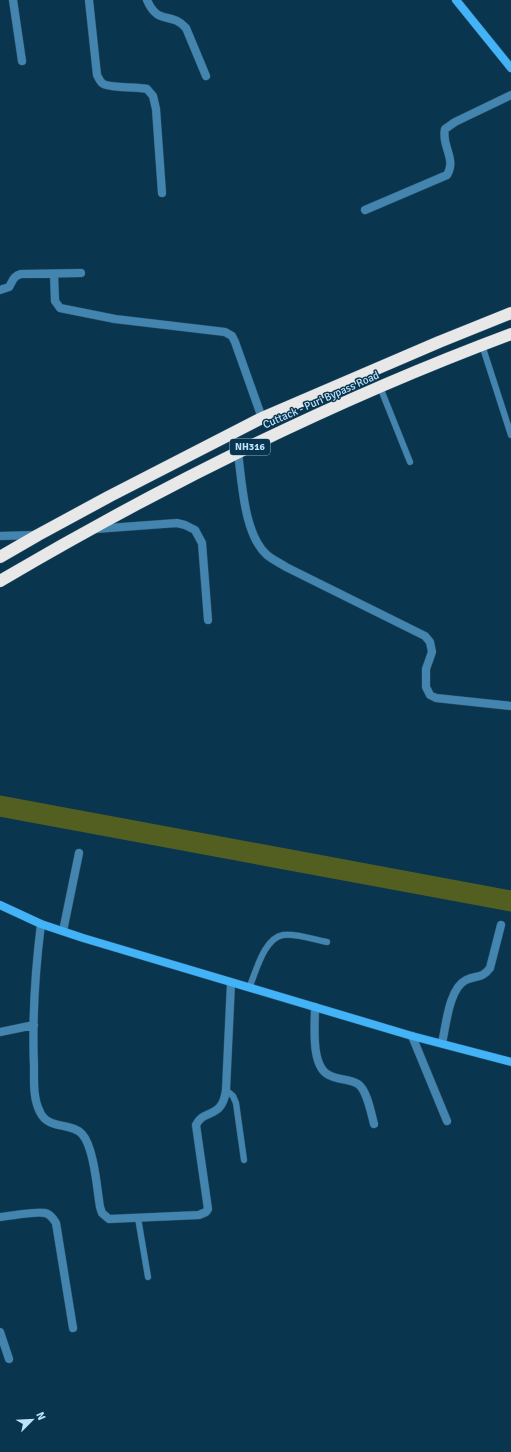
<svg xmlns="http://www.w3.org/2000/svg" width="511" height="1452" viewBox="0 0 511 1452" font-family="Signika,sans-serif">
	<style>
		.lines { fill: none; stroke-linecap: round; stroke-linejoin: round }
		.river { stroke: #525f20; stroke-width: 21 }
		.lane-casing { stroke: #27516a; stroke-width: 7 }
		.street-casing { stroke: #27516a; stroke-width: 9 }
		.secondary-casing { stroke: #27516a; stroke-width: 9 }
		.highway-casing { stroke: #27516a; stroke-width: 13 }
		.lane { stroke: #4485b0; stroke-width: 6 }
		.street { stroke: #4485b0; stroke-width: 8 }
		.secondary { stroke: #43b3f8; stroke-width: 8 }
		.highway { stroke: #e8e8e8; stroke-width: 12 }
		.labels { text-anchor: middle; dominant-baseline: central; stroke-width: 3; stroke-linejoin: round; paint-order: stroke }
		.shield { fill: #0a354e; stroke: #87aec8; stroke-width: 1 }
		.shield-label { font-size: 10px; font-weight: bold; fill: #bde2fc }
		.street-label { font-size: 11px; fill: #bde2fc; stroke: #0a354e }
	</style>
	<rect width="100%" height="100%" fill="#0a354e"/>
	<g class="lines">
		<path class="river" d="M 0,806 L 511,901"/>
		<g class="lane-casing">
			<path id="lane" d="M 482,345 L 511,435
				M 380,387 L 410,462
				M 249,988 C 256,972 264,938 283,935 C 297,933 314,940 327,942
				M 226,1090 L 233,1096 L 236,1103 L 244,1160
				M 138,1218 L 148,1277"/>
		</g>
		<g class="street-casing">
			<path id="street" d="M 13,0 L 22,61
				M 89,0 L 97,75 C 98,77 100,81 102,83 C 107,88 138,87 147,89 L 153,96 L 156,109 L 162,193
				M 147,0 C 158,26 171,11 186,28 L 206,76
				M 365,210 L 447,175 C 457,159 441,146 445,129 L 455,122 L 511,95
				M 54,274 L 55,301 L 60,308 L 115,319 L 225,332 L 232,336 L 235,342 L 262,418
				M 0,290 L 9,287 C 13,281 13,276 21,274 L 81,273
				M 238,453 C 242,482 244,535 267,555 C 273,560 280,563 286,567 L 425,636 L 430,642 L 432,652 L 426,669 L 426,687 L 430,695 L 436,698 L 511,706
				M 95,529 L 177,523 L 185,525 L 195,530 L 202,543 L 208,620
				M 0,536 L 35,535
				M 41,924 C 35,972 32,1019 34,1067 C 34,1081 33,1099 40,1112 C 48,1130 71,1122 82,1134 C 94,1147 97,1189 100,1207 L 102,1213 L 109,1219 L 199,1215 L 206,1212 L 208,1209 L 196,1125 C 204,1108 222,1120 226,1090 L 231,983
				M 63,931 L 79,853
				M 315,1007 C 315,1025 310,1069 331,1076 C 339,1080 350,1079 358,1084 C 367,1090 371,1113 374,1124
				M 0,1032 L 34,1025
				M 412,1036 L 447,1121
				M 442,1043 C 446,1026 449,988 466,980 C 476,975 482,979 490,968 L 501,925
				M 0,1217 C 11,1216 35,1211 45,1213 C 50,1214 53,1218 56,1223 L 73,1328
				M 0,1332 L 9,1359"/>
		</g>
		<g class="secondary-casing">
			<path id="secondary" d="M 456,0 L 511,68
				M 0,905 L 41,924 L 83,938 L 412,1036 L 511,1062"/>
		</g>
		<g class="highway-casing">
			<path id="highway" d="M 0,557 L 38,535 L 110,496 L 262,418 L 439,342 L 511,313
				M 0,581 C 163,485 334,400 511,334"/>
		</g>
		<use href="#lane" class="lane"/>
		<use href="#street" class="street"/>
		<use href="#secondary" class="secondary"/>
		<use href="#highway" class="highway"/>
	</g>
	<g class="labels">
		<rect class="shield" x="230" y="439" width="40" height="16" rx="3"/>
		<g class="shield-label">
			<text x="250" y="447">NH316</text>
		</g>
		<g class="street-label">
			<text transform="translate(321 400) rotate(-24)">Cuttack - Puri Bypass Road</text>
		</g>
	</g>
	<g transform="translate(32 1420) rotate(66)" stroke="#0a354e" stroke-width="3" paint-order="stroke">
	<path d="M0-3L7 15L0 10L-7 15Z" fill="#bde2fc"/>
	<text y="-6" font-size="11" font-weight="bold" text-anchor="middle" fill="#bde2fc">N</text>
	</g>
</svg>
